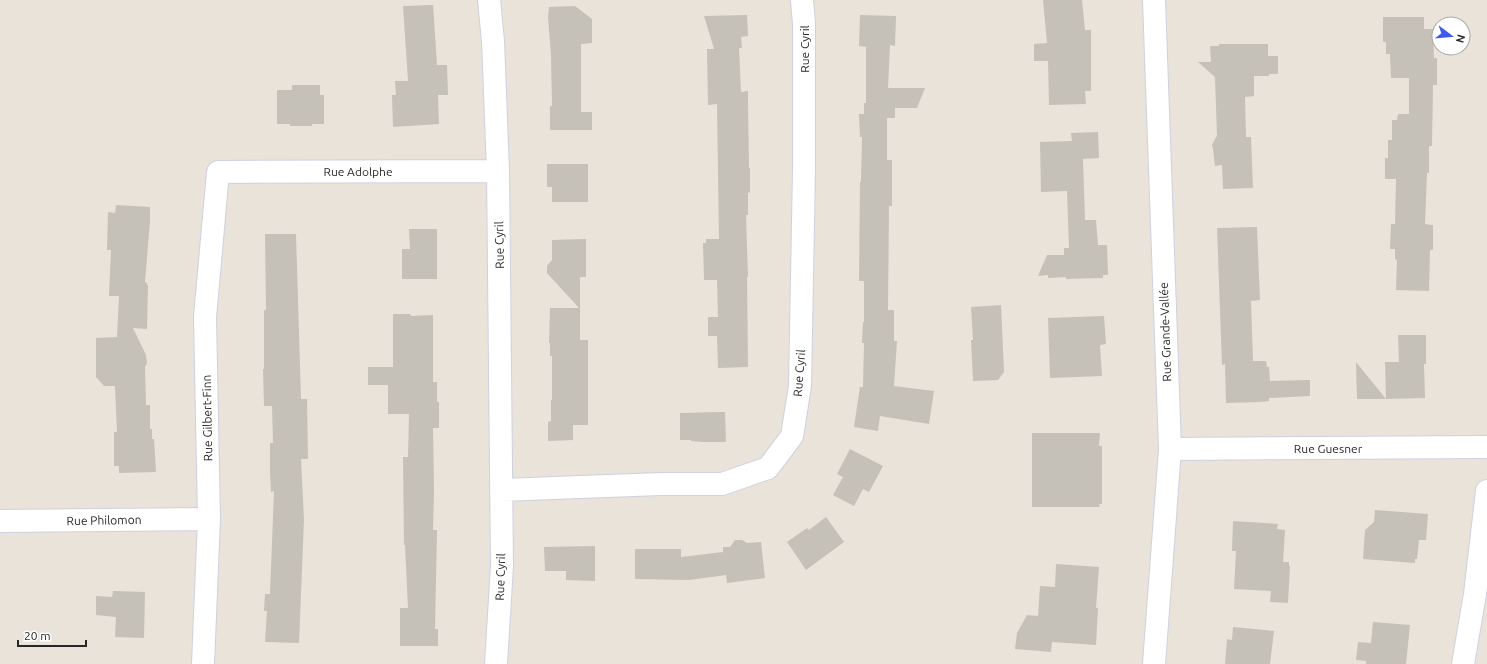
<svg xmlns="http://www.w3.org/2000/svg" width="1487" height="664" viewBox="0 0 1487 664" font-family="Ubuntu,sans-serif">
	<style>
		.building { fill: #c5c1b8 }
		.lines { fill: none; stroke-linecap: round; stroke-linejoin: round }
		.minor-casing { stroke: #cfd1e0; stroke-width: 24 }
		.minor { stroke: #fff; stroke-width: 22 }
		.labels { text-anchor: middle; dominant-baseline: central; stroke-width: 4; stroke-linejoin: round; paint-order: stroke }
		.street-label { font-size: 12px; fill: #272727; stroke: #fff }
	</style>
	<rect width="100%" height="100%" fill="#e9e3d9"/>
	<path class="building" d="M 1043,0 L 1082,0 L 1085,30 L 1091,30 L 1091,91 L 1085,91 L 1086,104 L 1049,105 L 1048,61 L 1034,61 L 1034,44 L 1047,43 Z
		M 433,5 L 437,65 L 447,65 L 448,95 L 438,95 L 439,124 L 393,127 L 392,95 L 396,95 L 395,81 L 408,81 L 403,6 Z
		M 575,6 L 592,19 L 592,43 L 581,44 L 581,112 L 592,112 L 592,130 L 550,130 L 550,106 L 552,106 L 551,56 L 548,17 L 549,7 Z
		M 747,15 L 748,36 L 741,37 L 742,48 L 739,48 L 741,92 L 748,91 L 748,103 L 749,168 L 750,168 L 750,193 L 748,192 L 748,215 L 746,215 L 748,277 L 747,277 L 748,367 L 718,368 L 717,336 L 708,336 L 708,317 L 718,317 L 717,280 L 704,280 L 703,243 L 706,243 L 706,239 L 719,239 L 717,104 L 708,105 L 707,49 L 714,49 L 704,16 Z
		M 860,15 L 896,16 L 895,46 L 890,45 L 888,88 L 925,88 L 917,108 L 895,108 L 895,118 L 887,118 L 887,160 L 892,160 L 892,206 L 889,206 L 888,310 L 894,310 L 894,341 L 897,341 L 894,386 L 934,391 L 929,424 L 880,416 L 878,431 L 854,427 L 860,387 L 863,387 L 864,343 L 862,343 L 863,322 L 864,322 L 864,281 L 859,281 L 860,182 L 861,182 L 862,137 L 860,137 L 859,114 L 864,114 L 864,103 L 866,103 L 866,47 L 859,46 Z
		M 1383,17 L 1424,17 L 1424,29 L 1433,29 L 1434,58 L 1437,58 L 1437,85 L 1433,85 L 1432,146 L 1429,146 L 1429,173 L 1427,173 L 1425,224 L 1433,225 L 1433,250 L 1430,250 L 1429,291 L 1396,290 L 1397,260 L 1395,259 L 1395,249 L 1390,249 L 1391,224 L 1395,224 L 1396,179 L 1385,179 L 1385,158 L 1388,158 L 1388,140 L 1392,140 L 1392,120 L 1397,120 L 1398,114 L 1409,114 L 1409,78 L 1391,78 L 1390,54 L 1386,54 L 1386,42 L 1383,42 Z
		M 1219,44 L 1268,44 L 1268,56 L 1278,56 L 1278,74 L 1269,74 L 1269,76 L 1254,76 L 1254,96 L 1245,97 L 1246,137 L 1251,137 L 1253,188 L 1223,189 L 1222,165 L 1215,166 L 1213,149 L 1212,145 L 1216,137 L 1217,136 L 1215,77 L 1198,62 L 1211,62 L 1210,46 L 1219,46 Z
		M 292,85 L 320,85 L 320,95 L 324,95 L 324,124 L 312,124 L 312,126 L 290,126 L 290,124 L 277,124 L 277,90 L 292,90 Z
		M 1098,132 L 1099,158 L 1083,159 L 1085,220 L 1096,220 L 1098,245 L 1107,245 L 1108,275 L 1103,275 L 1103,278 L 1066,279 L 1066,277 L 1048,278 L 1048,275 L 1038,276 L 1047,255 L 1064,255 L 1064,248 L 1069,248 L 1067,191 L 1041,192 L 1040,142 L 1072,141 L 1071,133 Z
		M 547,164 L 588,164 L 588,202 L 552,202 L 552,187 L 547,187 Z
		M 116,205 L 150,207 L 150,221 L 145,282 L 147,283 L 147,285 L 148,285 L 147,329 L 133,328 L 146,355 L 147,363 L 145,367 L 146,405 L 150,405 L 150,429 L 152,429 L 152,439 L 154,439 L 156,472 L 119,473 L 119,466 L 114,466 L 114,432 L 117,432 L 115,386 L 104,386 L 96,377 L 96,338 L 117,337 L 119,296 L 109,296 L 111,250 L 107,250 L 108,212 L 115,213 Z
		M 1257,227 L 1260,300 L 1251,301 L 1253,361 L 1266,361 L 1267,367 L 1269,367 L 1270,381 L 1310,380 L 1310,396 L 1269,398 L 1269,401 L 1260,402 L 1226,403 L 1225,364 L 1222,365 L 1217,228 Z
		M 409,229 L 437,229 L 437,279 L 402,279 L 402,249 L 410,249 Z
		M 265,234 L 296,234 L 301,399 L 307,399 L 308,459 L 301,459 L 304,520 L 299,643 L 265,642 L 267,611 L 264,611 L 265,594 L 270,594 L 274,491 L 271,492 L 270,471 L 270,443 L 273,443 L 272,406 L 264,406 L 263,369 L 264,369 L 264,310 L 266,310 Z
		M 586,239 L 586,277 L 580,277 L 580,340 L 588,340 L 588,425 L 573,425 L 573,440 L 548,441 L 548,422 L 551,421 L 551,400 L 552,400 L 552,356 L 550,356 L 550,343 L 549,343 L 550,308 L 579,308 L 547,273 L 547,266 L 552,260 L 552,240 Z
		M 1001,305 L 1004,372 L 998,380 L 973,381 L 971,340 L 973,340 L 971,307 Z
		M 393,314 L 410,314 L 411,316 L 433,315 L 433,382 L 437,382 L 437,402 L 439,402 L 439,428 L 433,428 L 434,490 L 433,530 L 437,530 L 435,629 L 438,629 L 438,646 L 400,646 L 400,608 L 408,608 L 405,545 L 404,545 L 403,457 L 408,457 L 409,414 L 388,414 L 388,385 L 368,385 L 368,367 L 393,367 Z
		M 1104,316 L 1106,344 L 1100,345 L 1102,376 L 1050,378 L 1048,318 Z
		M 1398,335 L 1426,335 L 1426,364 L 1424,364 L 1425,398 L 1386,399 L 1357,399 L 1356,362 L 1386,399 L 1385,362 L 1399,362 Z
		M 721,412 L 725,412 L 726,442 L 703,442 L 691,441 L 691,440 L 680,440 L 680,413 Z
		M 1032,433 L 1100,433 L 1099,446 L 1102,446 L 1102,504 L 1099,504 L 1100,507 L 1032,507 Z
		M 850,449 L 883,466 L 869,492 L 863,489 L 854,506 L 833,495 L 843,477 L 837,474 Z
		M 1375,510 L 1428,514 L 1426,540 L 1419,540 L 1417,559 L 1415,559 L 1415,563 L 1363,559 L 1365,530 L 1374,522 Z
		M 826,517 L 844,542 L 806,570 L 787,542 L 807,528 L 809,530 Z
		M 1233,521 L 1278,524 L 1277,529 L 1285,530 L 1283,562 L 1289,562 L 1289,566 L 1290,566 L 1288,603 L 1270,602 L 1271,591 L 1234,589 L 1236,551 L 1232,551 Z
		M 735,540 L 742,540 L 747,543 L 761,542 L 765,578 L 727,583 L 726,575 L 689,580 L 635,579 L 635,549 L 681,549 L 681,557 L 723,552 L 723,547 L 730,547 Z
		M 595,546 L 595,581 L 566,580 L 566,571 L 545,571 L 544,547 Z
		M 1056,564 L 1099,567 L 1096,608 L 1098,608 L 1096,645 L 1052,642 L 1051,652 L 1015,649 L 1017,633 L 1027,615 L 1038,616 L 1040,586 L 1055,587 Z
		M 113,591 L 145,592 L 144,638 L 115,637 L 116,617 L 96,615 L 96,596 L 112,597 Z
		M 1373,622 L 1410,625 L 1406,664 L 1366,664 L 1366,661 L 1356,660 L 1358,642 L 1371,643 Z
		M 1233,627 L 1274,631 L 1270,664 L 1225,664 L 1227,639 L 1232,640 Z"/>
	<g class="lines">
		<g class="minor-casing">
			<path id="minor" d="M 489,0 L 493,41 L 498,171 L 502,566 L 496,664
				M 1154,0 L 1170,449 L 1154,664
				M 1170,449 L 1487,447
				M 501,490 L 660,484 L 722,484 L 768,468 L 792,436 L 800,386 L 804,169 L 804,24 L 802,0
				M 0,521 L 209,519
				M 203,664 L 209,519 L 205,317 L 218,172 L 498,171
				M 1463,664 L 1475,594 L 1487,491"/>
		</g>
		<use href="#minor" class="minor"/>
	</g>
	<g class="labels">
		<g class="street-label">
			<text transform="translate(804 49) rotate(-90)">Rue Cyril</text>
			<text x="358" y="171">Rue Adolphe</text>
			<text transform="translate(499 245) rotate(-91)">Rue Cyril</text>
			<text transform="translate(1165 332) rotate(-92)">Rue Grande-Vallée</text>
			<text transform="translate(799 373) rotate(-86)">Rue Cyril</text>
			<text transform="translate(207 418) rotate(-91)">Rue Gilbert-Finn</text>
			<text x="1328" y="448">Rue Guesner</text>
			<text transform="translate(104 520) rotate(-1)">Rue Philomon</text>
			<text transform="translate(500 577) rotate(-88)">Rue Cyril</text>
		</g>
	</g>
	<g transform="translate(1451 36) rotate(106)"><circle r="19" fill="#ffffff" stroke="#a9a9a9"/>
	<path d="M0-3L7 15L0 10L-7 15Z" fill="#3e5af1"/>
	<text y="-6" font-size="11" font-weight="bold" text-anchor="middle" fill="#272727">N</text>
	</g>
	<path d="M18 640v6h68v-6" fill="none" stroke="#272727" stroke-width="2"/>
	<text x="24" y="640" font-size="12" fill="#272727" stroke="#ffffff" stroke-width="3" paint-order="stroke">20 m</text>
</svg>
